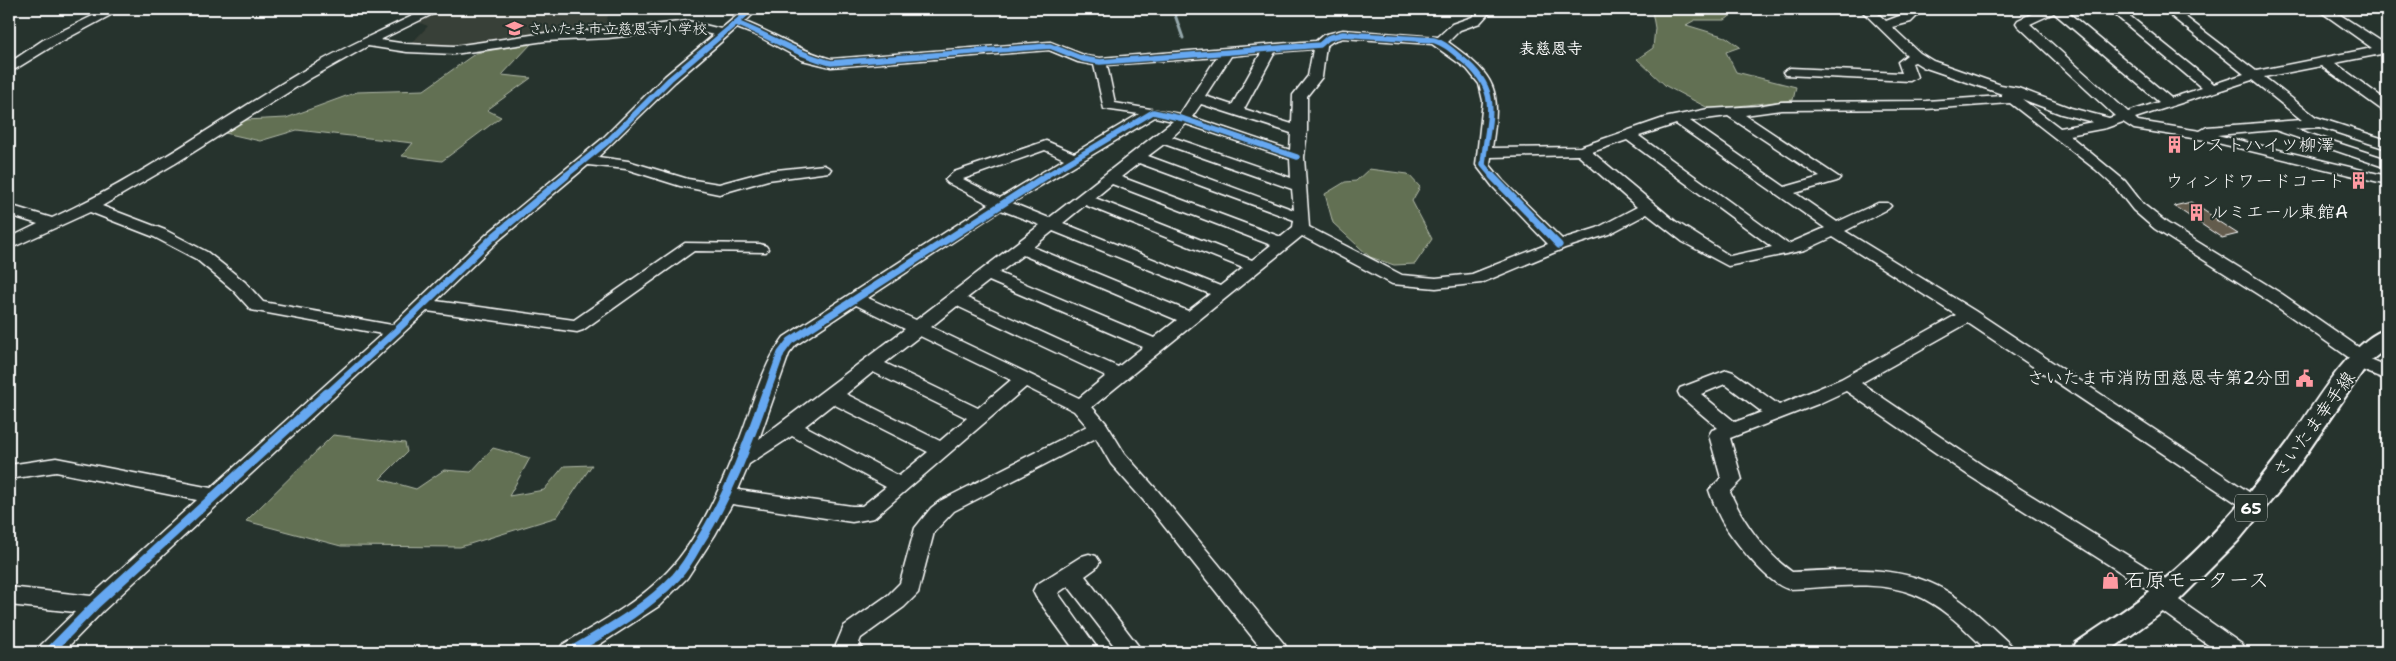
<svg xmlns="http://www.w3.org/2000/svg" width="2396" height="661" viewBox="0 0 2396 661" font-family="'Shantell Sans','Klee One',sans-serif">
	<style>
		.built { fill: #393f37 }
		.green { fill: #627052; stroke: #b0b8a8 }
		.lines { fill: none; stroke-linecap: round; stroke-linejoin: round }
		.stream { stroke: #95a8ac; stroke-width: 3 }
		.building { fill: #645b4d; stroke: #fff }
		.minor-casing { stroke: #fff; stroke-width: 3 }
		.major-casing { stroke: #fff; stroke-width: 4 }
		.minor { fill: #26332d; fill-rule: evenodd }
		.major { fill: #26332d; fill-rule: evenodd }
		.cycleway-far2-casing { stroke: #26332d; stroke-width: 8 }
		.cycleway-far1-casing { stroke: #26332d; stroke-width: 10 }
		.cycleway-casing { stroke: #26332d; stroke-width: 12 }
		.cycleway-far2 { stroke: #66a8f1; stroke-width: 5.5 }
		.cycleway-far1 { stroke: #66a8f1; stroke-width: 7 }
		.cycleway { stroke: #66a8f1; stroke-width: 9 }
		.labels { text-anchor: middle; dominant-baseline: central; stroke-width: 4.5; stroke-linejoin: round; paint-order: stroke }
		.far-poi-label { font-size: 15px; fill: #fff; stroke: #26332d; text-anchor: start }
		.far-quarter-label { font-size: 16px; font-weight: bold; fill: #fff; stroke: #26332d }
		.shield { fill: #26332d; stroke: #bec2c0; stroke-width: 1 }
		.shield-label { font-size: 16px; font-weight: bold; fill: #fff }
		.poi-label { font-size: 18px; fill: #fff; stroke: #26332d; text-anchor: start }
		.street-label { font-size: 18px; fill: #fff; stroke: #26332d }
		.near-poi-label { font-size: 21px; fill: #fff; stroke: #26332d; text-anchor: start }
	</style>
	<rect width="100%" height="100%" fill="#26332d"/>
	<filter id="ink" filterUnits="userSpaceOnUse"><feTurbulence type="fractalNoise" baseFrequency=".02" numOctaves="2"/><feDisplacementMap in="SourceGraphic" scale="10" xChannelSelector="R" yChannelSelector="G"/><feConvolveMatrix kernelMatrix="1 2 1 2 8 2 1 2 1" color-interpolation-filters="sRGB"/></filter>
	<g filter="url(#ink)">
		<polygon class="built" points="441,9 610,9 603,32 475,47 409,46 428,26 415,21"/>
		<g class="green">
			<polygon points="1645,9 1736,9 1737,11 1725,20 1695,20 1686,25 1726,37 1740,47 1726,52 1736,72 1796,87 1793,100 1710,109 1666,86 1637,59 1653,48 1655,28 1652,11"/>
			<polygon points="532,43 502,75 531,78 487,110 501,117 442,161 402,156 413,143 297,130 260,141 225,133 245,120 286,118 357,92 424,90 476,53"/>
			<polygon points="1369,169 1408,174 1420,187 1412,201 1432,239 1415,264 1394,265 1370,257 1333,223 1325,194 1345,182 1356,181"/>
			<polygon points="333,435 405,443 407,452 380,479 416,489 444,470 471,472 493,448 530,458 509,496 544,490 564,466 592,465 557,517 460,547 341,546 246,521"/>
		</g>
		<g class="lines">
			<polyline class="stream" points="1173,9 1183,38"/>
		</g>
		<polygon class="building" points="2191,202 2218,220 2216,220 2238,234 2222,238 2174,206"/>
		<g class="lines">
			<defs>
				<g id="minor">
					<polygon points="107,9 122,9 53,46 9,73 9,63 43,40"/>
					<path d="M 427,9 L 443,9 L 380,40 L 407,44 L 454,46 L 545,33 L 608,30 L 688,21 L 721,29 L 745,9 L 758,9 L 745,22 C 774,33 800,51 831,59 L 1050,42 L 1086,56 L 1100,58 L 1316,41 L 1323,35 L 1343,30 L 1438,37 L 1452,24 L 1472,17 L 1478,11 L 1477,9 L 1489,9 L 1490,12 L 1480,23 L 1460,30 L 1448,42 C 1498,78 1501,88 1492,148 L 1580,147 L 1664,118 L 1708,109 L 1758,106 L 1781,102 L 1926,101 L 2002,96 L 2002,94 L 1923,67 L 1915,62 L 1912,63 L 1917,77 L 1910,81 L 1785,75 L 1783,72 L 1790,68 L 1902,73 L 1898,62 L 1907,55 L 1860,9 L 1873,9 L 1886,21 L 1907,13 L 1906,9 L 1918,9 L 1919,14 L 1911,22 L 1892,27 L 1920,53 L 1933,61 L 2001,85 L 2018,88 L 2071,108 L 2109,118 L 2115,116 L 2018,26 L 2016,23 L 2018,20 L 2042,9 L 2064,9 L 2171,98 L 2202,88 L 2108,9 L 2121,9 L 2214,84 L 2244,74 L 2162,9 L 2175,9 L 2256,71 L 2372,48 L 2317,9 L 2331,9 L 2387,45 L 2387,56 L 2381,54 L 2335,63 L 2387,101 L 2387,111 L 2382,110 L 2321,66 L 2264,77 L 2316,117 L 2387,140 L 2387,149 L 2319,127 L 2295,129 L 2387,159 L 2387,168 L 2275,130 L 2217,135 L 2387,176 L 2387,184 L 2205,140 L 2134,129 L 2123,122 L 2106,128 L 2069,135 L 2125,181 L 2143,204 L 2167,223 L 2282,294 L 2367,353 L 2370,357 L 2368,359 L 2387,367 L 2387,380 L 2352,366 L 2349,362 L 2351,359 L 2270,302 L 2155,229 L 2133,210 L 2115,187 L 2095,169 L 2010,103 L 1926,109 L 1781,110 L 1745,115 L 1840,178 L 1837,181 L 1795,193 L 1837,222 L 1878,203 L 1888,203 L 1891,206 L 1888,209 L 1845,231 L 1975,311 L 2261,500 L 2264,505 L 2261,510 L 2254,513 L 2247,510 L 1968,323 L 1861,383 L 1982,465 L 2177,586 L 2180,592 L 2176,598 L 2243,645 L 2246,652 L 2218,652 L 2153,605 L 2150,599 L 2153,593 L 1968,475 L 1846,391 L 1818,404 L 1730,438 L 1742,480 L 1730,492 C 1743,522 1765,553 1792,572 C 1842,570 1897,563 1943,589 C 1968,603 1990,626 2011,645 L 2014,652 L 1988,652 C 1967,631 1942,605 1913,594 C 1875,579 1828,588 1788,589 C 1767,583 1735,542 1723,523 C 1717,513 1713,501 1709,490 L 1721,478 L 1709,435 L 1712,430 L 1718,428 L 1680,396 L 1678,392 L 1680,388 L 1727,370 L 1733,372 L 1779,405 L 1841,379 L 1956,315 L 1833,237 L 1805,250 L 1728,266 L 1683,242 L 1647,214 L 1609,234 L 1565,248 L 1481,283 L 1436,288 L 1392,284 L 1302,236 L 1092,407 L 1106,423 L 1125,454 L 1158,491 L 1285,645 L 1288,652 L 1264,652 L 1144,501 L 1111,464 L 1096,438 L 954,511 L 934,532 L 918,593 L 904,607 L 861,638 L 859,643 L 865,652 L 840,652 L 836,645 L 844,626 L 888,595 L 900,583 L 915,528 L 931,508 L 940,501 L 1087,426 L 1074,411 L 1026,387 L 874,518 L 852,522 L 732,504 L 715,535 L 687,578 L 659,606 L 588,652 L 559,652 L 562,645 C 599,623 638,603 668,571 C 700,538 723,481 740,438 C 753,404 762,366 784,337 L 989,204 L 948,183 L 945,180 L 954,172 L 1046,141 L 1074,153 L 1139,114 L 1104,109 L 1094,65 L 1078,62 L 1049,50 L 831,67 L 802,60 L 758,36 L 737,28 L 675,82 L 598,157 L 628,161 L 688,179 L 719,184 L 767,171 L 824,165 L 831,169 L 829,172 L 768,180 L 719,194 L 680,186 L 626,169 L 588,165 L 499,240 L 436,301 L 574,320 L 685,243 L 760,244 L 766,246 L 768,249 L 766,252 L 694,251 L 583,330 L 577,332 L 427,311 L 103,611 L 63,652 L 38,652 L 41,645 L 75,612 L 9,605 L 9,587 L 91,596 L 197,500 L 56,472 L 9,479 L 9,465 L 56,458 L 211,488 L 382,334 L 251,310 L 233,290 L 196,259 L 154,237 L 90,212 L 9,249 L 9,238 L 38,224 L 9,215 L 9,205 L 52,218 C 140,178 218,121 301,72 C 342,48 385,29 427,9 ZM 2054,13 L 2159,102 L 2128,112 L 2030,24 ZM 688,29 L 714,35 L 665,76 L 602,139 L 487,234 L 392,325 L 263,302 L 245,282 L 207,252 L 165,230 L 102,206 L 176,163 L 311,78 L 368,46 L 407,52 L 454,54 L 545,41 L 608,38 ZM 1343,38 L 1432,44 L 1467,69 L 1479,84 L 1483,101 L 1476,165 L 1493,187 L 1548,244 L 1472,274 L 1436,278 L 1402,275 L 1309,227 L 1304,157 L 1307,131 L 1307,96 L 1322,77 L 1326,46 L 1333,41 ZM 1313,49 L 1308,76 L 1293,95 L 1292,124 L 1244,109 L 1275,52 ZM 1261,53 L 1232,105 L 1205,96 L 1231,56 ZM 1217,57 L 1180,114 L 1115,103 L 1107,65 ZM 2252,80 L 2302,120 L 2207,127 L 2200,131 L 2138,121 L 2135,118 ZM 2022,99 L 2061,114 L 2093,122 L 2060,128 ZM 1201,104 L 1291,133 L 1290,150 L 1192,117 ZM 1728,116 L 1820,177 L 1785,187 L 1690,121 ZM 1155,117 L 1173,121 L 1049,218 L 1012,203 ZM 1186,124 L 1290,159 L 1291,178 L 1172,137 ZM 1676,124 L 1825,228 L 1788,244 L 1639,136 ZM 1627,140 L 1772,247 L 1730,256 L 1675,221 L 1592,152 ZM 1164,144 L 1292,189 L 1294,210 L 1148,156 ZM 1045,150 L 1064,159 L 1000,198 L 963,179 ZM 1578,155 L 1637,207 L 1597,228 L 1562,239 L 1503,181 L 1490,165 L 1491,157 ZM 1139,163 L 1294,220 L 1293,227 L 1281,237 L 1121,177 ZM 1112,184 L 1271,245 L 1252,260 L 1095,198 ZM 1085,205 L 1243,268 L 1220,286 L 1063,223 ZM 1001,210 L 1040,225 L 916,320 L 868,298 ZM 1053,231 L 1210,294 L 1188,311 L 1033,247 ZM 1023,255 L 1177,320 L 1154,338 L 999,273 ZM 989,281 L 1143,347 L 1118,367 L 967,298 ZM 856,305 L 905,329 L 759,439 L 789,354 L 796,345 ZM 957,306 L 1106,376 L 1079,398 L 931,327 ZM 920,336 L 1011,380 L 978,408 L 885,363 ZM 873,372 L 967,418 L 940,441 L 846,394 ZM 1725,384 L 1762,412 L 1735,422 L 1701,394 ZM 833,404 L 928,452 L 899,476 L 805,426 ZM 792,436 L 886,487 L 862,506 L 852,506 L 738,490 L 749,464 Z"/>
					<polygon points="1089,554 1096,556 1100,562 1096,568 1085,576 1143,652 1119,652 1068,586 1058,593 1100,652 1076,652 1036,597 1033,591 1036,585 1082,556"/>
				</g>
				<path id="major" d="M 2387,329 L 2387,348 L 2369,362 L 2289,479 L 2238,541 L 2179,600 L 2108,652 L 2072,652 L 2076,643 C 2103,624 2133,606 2159,584 C 2209,543 2251,493 2289,441 C 2310,411 2352,338 2387,329 Z"/>
			</defs>
			<use href="#minor" class="minor-casing"/>
			<use href="#major" class="major-casing"/>
			<use href="#minor" class="minor"/>
			<use href="#major" class="major"/>
			<defs>
				<g id="cycleway-far2">
					<path d="M 736,23 C 769,35 797,55 831,63 L 1050,46 L 1083,59 L 1100,62 L 1320,45 L 1328,38 L 1343,34 L 1433,40 C 1444,43 1453,51 1462,59 C 1504,92 1487,119 1483,165 L 1493,177"/>
					<polyline points="564,177 607,142 670,79 752,9"/>
					<polyline points="1044,177 1153,112 1184,119 1297,157"/>
				</g>
				<g id="cycleway-far1">
					<polyline points="1492,176 1559,245"/>
					<polyline points="326,395 396,331 493,237 566,176"/>
					<polyline points="766,395 781,353 790,341 1046,176"/>
				</g>
				<g id="cycleway">
					<polyline points="49,652 95,605 327,393"/>
					<path d="M 570,652 C 607,630 646,609 676,577 C 684,568 691,557 697,546 C 728,498 747,446 766,393"/>
				</g>
			</defs>
			<use href="#cycleway-far2" class="cycleway-far2-casing"/>
			<use href="#cycleway-far1" class="cycleway-far1-casing"/>
			<use href="#cycleway" class="cycleway-casing"/>
			<use href="#cycleway-far2" class="cycleway-far2"/>
			<use href="#cycleway-far1" class="cycleway-far1"/>
			<use href="#cycleway" class="cycleway"/>
		</g>
	</g>
	<defs>
		<symbol id="school-bare" viewBox="-9 -9 18 18"><path d="M0-5L7-2L0 1L-7-2ZM-4 1L0 2.5L4 1V4Q0 6-4 4Z" fill="#ff9aa2" stroke="#26332d" stroke-width="2.5" paint-order="stroke"/></symbol>
		<symbol id="building-bare" viewBox="-9 -9 18 18"><path d="M-4-6H4V6H1V3H-1V6H-4ZM-2.5-4.3h1.7v1.8h-1.7ZM.8-4.3h1.7v1.8H.8ZM-2.5-1h1.7V.8h-1.7ZM.8-1h1.7V.8H.8Z" fill="#ff9aa2" stroke="#26332d" stroke-width="2.5" paint-order="stroke"/></symbol>
		<symbol id="civic-bare" viewBox="-9 -9 18 18"><path d="M-.6-6.5H3V-4.5H.6V-3L4-1V1h2V6H-6V1h2V-1L-.6-3ZM-1.2 2.5V6h2.4V2.5Z" fill="#ff9aa2" stroke="#26332d" stroke-width="2.5" paint-order="stroke"/></symbol>
		<symbol id="shop-bare" viewBox="-9 -9 18 18"><path d="M-5-2.5h2.3a2.7 3.5 0 0 1 5.4 0H5L5.5 6h-11ZM-1.5-2.5h3a1.5 2.3 0 0 0-3 0Z" fill="#ff9aa2" stroke="#26332d" stroke-width="2.5" paint-order="stroke"/></symbol>
	</defs>
	<g fill-rule="evenodd">
		<use href="#school-bare" x="502" y="16" width="25" height="25"/>
		<use href="#building-bare" x="2162" y="132" width="25" height="25"/>
		<use href="#building-bare" x="2346" y="168" width="25" height="25"/>
		<use href="#building-bare" x="2184" y="200" width="25" height="25"/>
		<use href="#civic-bare" x="2292" y="366" width="25" height="25"/>
		<use href="#shop-bare" x="2098" y="568" width="25" height="25"/>
	</g>
	<g class="labels">
		<g class="far-poi-label">
			<text x="528" y="29">さいたま市立慈恩寺小学校</text>
		</g>
		<g class="far-quarter-label">
			<text x="1551" y="48">表慈恩寺</text>
		</g>
		<rect class="shield" x="2235" y="494.5" width="32" height="27" rx="4"/>
		<g class="shield-label">
			<text x="2251" y="508">65</text>
		</g>
		<g class="poi-label">
			<text x="2189" y="145">レストハイツ柳澤</text>
			<text x="2345" y="181" text-anchor="end">ウィンドワードコート</text>
			<text x="2210" y="212">ルミエール東館A</text>
			<text x="2291" y="378" text-anchor="end">さいたま市消防団慈恩寺第2分団</text>
		</g>
		<g class="street-label">
			<text transform="translate(2314 424) rotate(-54)">さいたま幸手線</text>
		</g>
		<g class="near-poi-label">
			<text x="2124" y="580">石原モータース</text>
		</g>
	</g>
	<rect width="2396" height="661" fill="none" stroke="#26332d" stroke-width="30"/>
	<rect x="15" y="15" width="2366" height="631" fill="none" stroke="#fff" stroke-width="2" filter="url(#ink)"/>
</svg>
